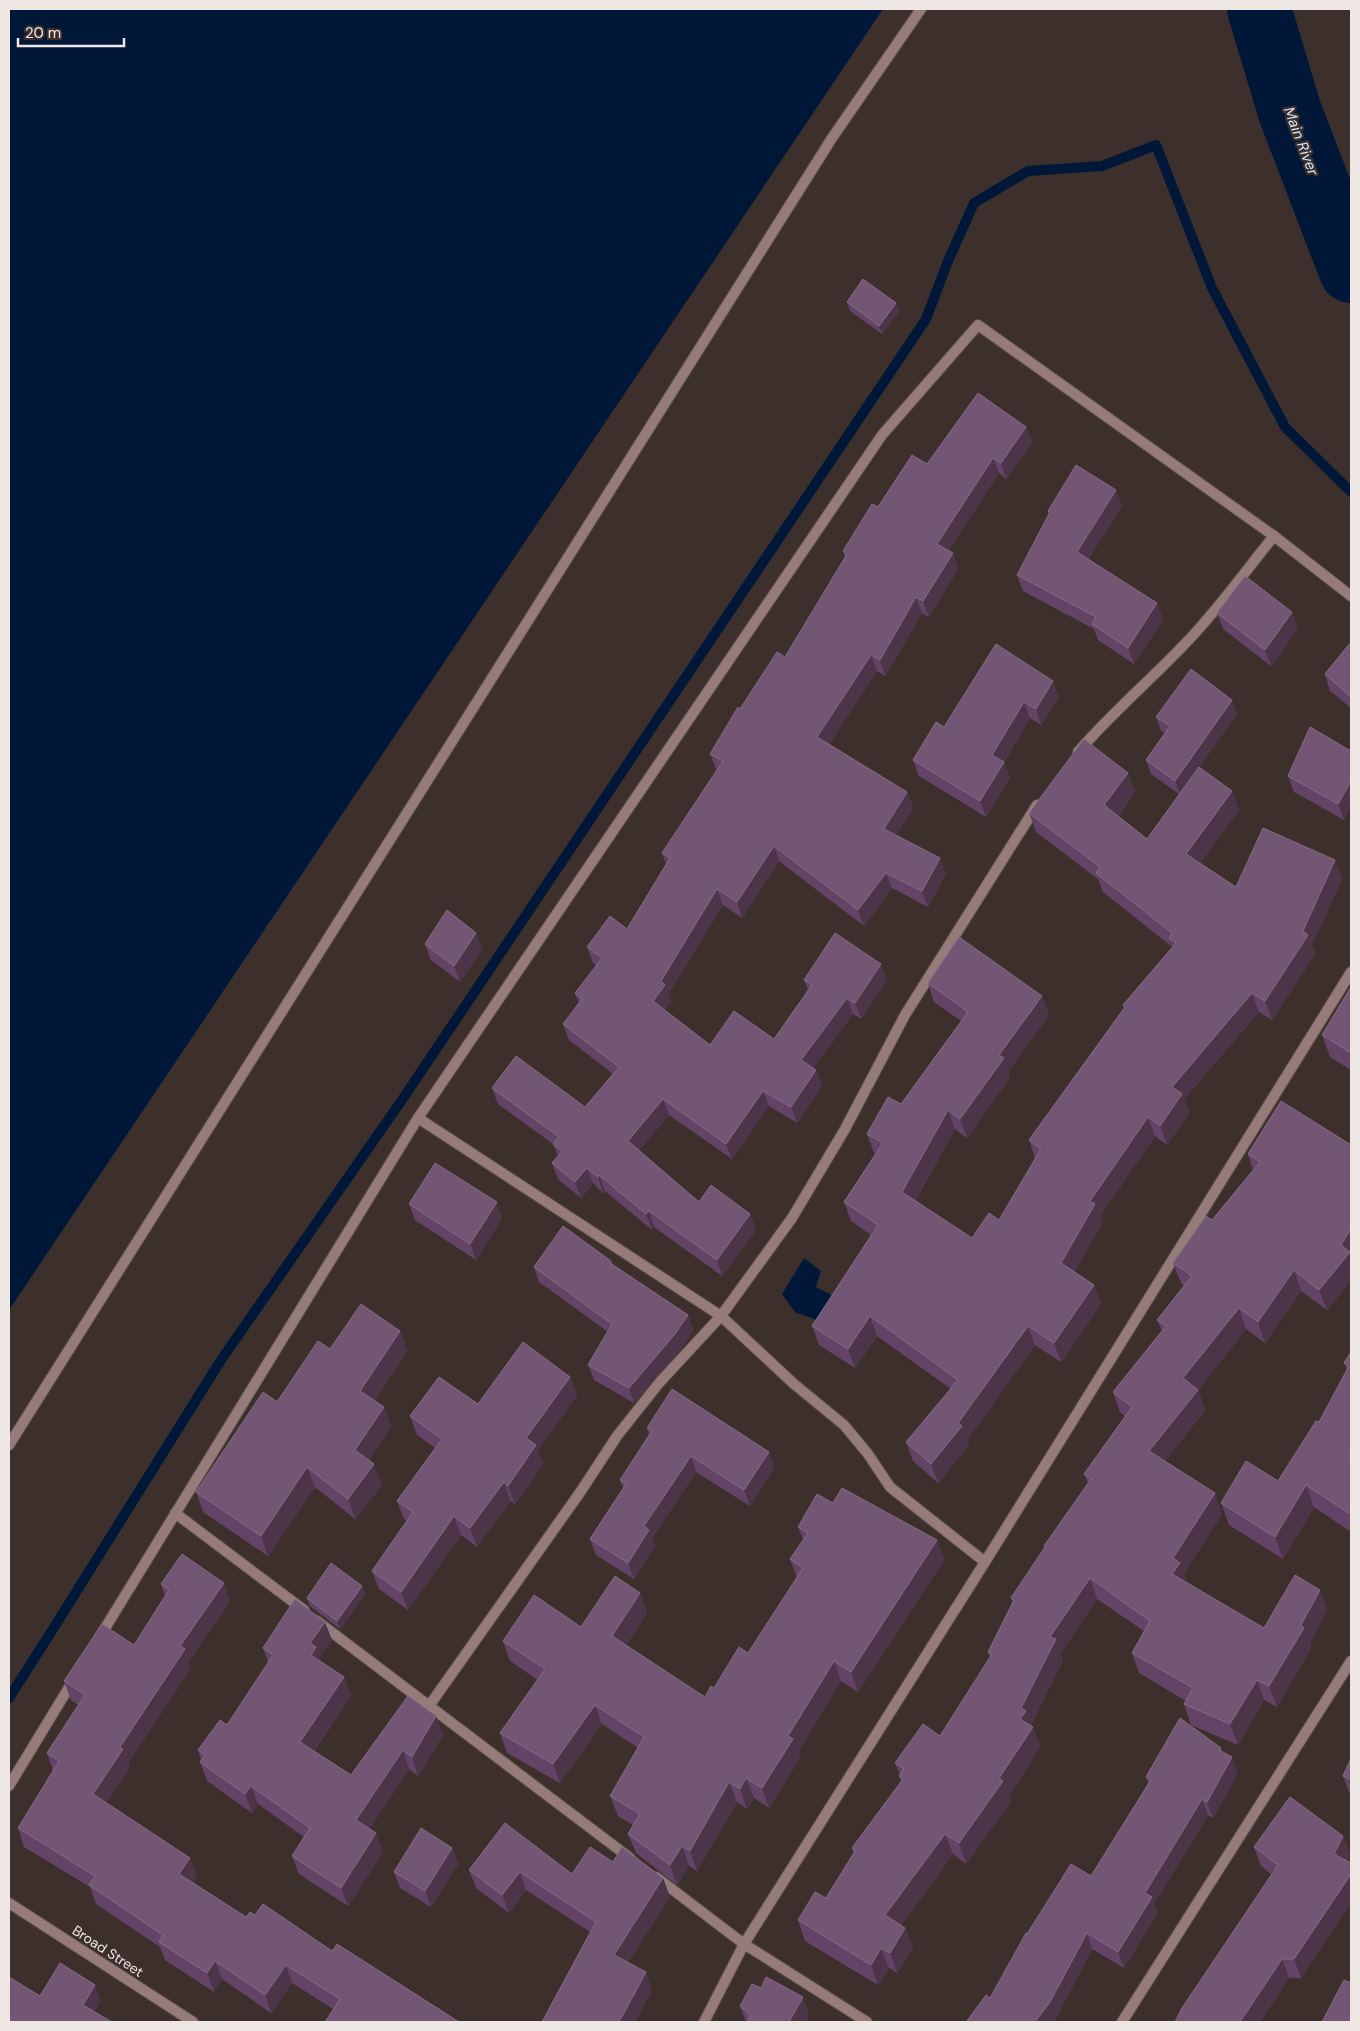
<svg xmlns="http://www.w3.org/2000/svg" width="1360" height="2031" viewBox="0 0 1360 2031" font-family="'DM Sans',sans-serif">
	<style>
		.water { fill: #001738 }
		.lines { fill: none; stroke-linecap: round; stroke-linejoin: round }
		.stream { stroke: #001738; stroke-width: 10 }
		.river { stroke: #001738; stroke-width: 64 }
		.lane-casing { stroke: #594d49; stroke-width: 12 }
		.street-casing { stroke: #594d49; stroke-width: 12 }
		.lane { stroke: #957c7b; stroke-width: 10 }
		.street { stroke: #957c7b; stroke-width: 10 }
		.wall { fill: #634466 }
		.shaded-wall { fill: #4d3549 }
		.building { fill: #725673; stroke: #856c85 }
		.labels { text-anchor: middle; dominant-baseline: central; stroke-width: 4.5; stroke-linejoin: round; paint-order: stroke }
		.street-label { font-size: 14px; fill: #efe7e4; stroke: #3d302c }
		.water-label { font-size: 15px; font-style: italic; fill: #d2e5ff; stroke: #3d302c }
	</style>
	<rect width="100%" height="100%" fill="#3d302c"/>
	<g class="water">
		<polygon points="9,9 883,9 9,1310"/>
		<polygon points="804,1258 821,1271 816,1287 837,1298 819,1321 795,1312 782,1294"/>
	</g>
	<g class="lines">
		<polyline class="stream" points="9,1698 48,1637 221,1360 404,1097 926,319 948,261 974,203 1028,171 1102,166 1156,145 1212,288 1285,427 1351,492"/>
		<polyline class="river" points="1259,9 1290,112 1351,271"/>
		<defs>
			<g id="lane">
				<polyline points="721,1316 794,1384 844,1425 868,1454 890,1487 985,1562"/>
				<polyline points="9,1445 832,138 921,9"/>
			</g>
			<g id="street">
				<path d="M 1078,752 C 1115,709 1159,673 1196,632 C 1224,601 1248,568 1274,536"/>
				<polyline points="418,1118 721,1316"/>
				<polyline points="175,1513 304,1610"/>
				<polyline points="317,1621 630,1858"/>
				<polyline points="99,1638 418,1118 882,435 978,325 1274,536 1351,596"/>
				<polyline points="429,1706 581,1491 617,1436 659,1383 721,1316 792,1218 845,1129 905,1015 1037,805"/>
				<polyline points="9,1786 74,1679"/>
				<polyline points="656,1877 744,1944 867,2022"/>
				<polyline points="9,1903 193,2022"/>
				<polyline points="704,2022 744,1944 985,1562 1351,972"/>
				<polyline points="1122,2022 1351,1661"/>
			</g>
		</defs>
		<use href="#lane" class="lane-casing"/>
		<use href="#street" class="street-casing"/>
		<use href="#lane" class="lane"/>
		<use href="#street" class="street"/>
	</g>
	<g class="wall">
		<polygon points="847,302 896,303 899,311 882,334 850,311"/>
		<polygon points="1026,427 1032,443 1006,479 999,473 948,551 953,553 958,569 929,617 922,613 885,676 877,671 829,744 907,792 913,808 896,835 946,873 928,907 892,888 864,926 779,861 742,918 723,905 668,994 671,1001 664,1010 710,1045 774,1039 808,990 804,980 887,980 861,1019 853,1014 813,1068 816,1070 822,1086 797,1123 769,1106 732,1159 669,1115 639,1150 699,1202 756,1230 722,1276 654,1227 652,1230 605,1191 603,1193 593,1183 581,1198 558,1179 552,1163 558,1156 553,1144 498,1104 492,1088 585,1107 613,1074 569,1040 563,1024 579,1003 575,993 597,966 593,963 587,947 627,929 666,864 662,853 717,770 716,769 710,754 740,709 785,657 845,558 843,551 878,507 927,464"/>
		<polygon points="1122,506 1088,559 1163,619 1134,664 1098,640 1094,629 1023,591 1017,575 1049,514 1048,511"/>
		<polygon points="1292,612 1298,628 1271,666 1223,629 1217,613"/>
		<polygon points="1351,642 1351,708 1330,691 1325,674"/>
		<polygon points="996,644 1059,697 1041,725 1030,718 1004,762 1010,778 986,817 919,776 913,760 944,727"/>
		<polygon points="1237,714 1199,767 1232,791 1239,810 1200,863 1236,887 1342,879 1312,945 1315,954 1272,1020 1259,1012 1184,1099 1189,1113 1167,1145 1155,1136 1100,1216 1102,1223 1074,1272 1094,1285 1101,1304 1061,1362 1035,1345 967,1440 969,1445 938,1483 913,1461 906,1442 951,1389 877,1336 855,1368 819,1345 812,1326 871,1235 851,1221 844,1202 875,1154 874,1153 867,1134 901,1104 961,1021 934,1002 928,983 1049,1015 1008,1072 1010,1077 967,1138 955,1129 915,1201 972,1238 999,1220 1035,1158 1029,1140 1124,1008 1123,1005 1172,948 1171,946 1103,892 1098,879 1036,832 1029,813 1128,773 1135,792 1118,816 1147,839 1179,794 1151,774 1146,760 1165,733 1161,731 1156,717"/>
		<polygon points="1351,751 1344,820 1294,792 1288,776"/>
		<polygon points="425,944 482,949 460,982 431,960"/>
		<polygon points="1351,987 1351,1070 1330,1057 1322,1035"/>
		<polygon points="1351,1145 1351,1280 1327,1310 1301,1291 1265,1343 1246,1329 1198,1390 1205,1410 1165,1461 1215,1493 1222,1514 1184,1573 1187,1584 1264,1628 1327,1610 1310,1643 1311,1648 1277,1707 1264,1700 1238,1745 1191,1725 1184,1704 1186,1701 1139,1673 1132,1653 1144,1631 1097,1599 1061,1653 1063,1660 1031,1725 1033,1727 1040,1747 1009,1796 1011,1801 966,1864 953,1854 901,1925 905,1928 913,1948 897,1973 889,1968 878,1985 805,1941 798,1920 826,1898 854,1854 852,1848 901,1782 899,1776 900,1775 895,1763 940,1736 990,1658 988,1652 1013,1602 1011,1598 1045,1548 1044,1546 1088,1483 1084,1474 1125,1416 1120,1412 1113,1392 1162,1331 1157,1320 1184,1286 1181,1283 1173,1263 1212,1220 1253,1170 1248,1154"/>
		<polygon points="409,1204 502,1218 476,1260 415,1220"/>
		<polygon points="611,1261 613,1265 688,1315 693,1330 681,1349 634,1403 594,1380 588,1365 608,1332 539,1282 534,1267"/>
		<polygon points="400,1331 407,1351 374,1401 384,1407 391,1427 369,1460 382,1485 355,1519 315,1487 268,1556 203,1512 196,1492 277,1402 330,1349"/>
		<polygon points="1351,1352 1351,1532 1314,1507 1283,1559 1229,1525 1221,1503 1278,1481 1319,1422 1347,1370 1344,1363"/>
		<polygon points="570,1377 577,1395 538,1450 543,1464 515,1504 510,1501 477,1547 461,1535 408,1610 379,1589 372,1571 407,1522 404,1519 397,1501 435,1448 417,1435 410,1416 478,1404"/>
		<polygon points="647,1428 769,1452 774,1468 750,1506 696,1472 652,1538 655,1546 634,1579 596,1555 590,1539 623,1488 620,1480 649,1434"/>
		<polygon points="833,1503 937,1540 944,1560 858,1692 841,1681 798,1752 800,1758 769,1808 754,1798 747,1809 737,1802 697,1871 689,1866 677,1885 636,1853 628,1834 633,1825 618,1816 610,1796 638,1748 602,1724 560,1783 507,1753 500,1733 538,1680 510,1661 503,1641 581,1627 640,1593 647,1613 626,1645 705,1697 714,1688 748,1653 797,1578 790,1559 803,1540 798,1527"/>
		<polygon points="161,1584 230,1601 189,1661 191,1668 128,1763 130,1767 106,1803 197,1876 193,1882 246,1917 255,1915 332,1951 459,2022 333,2009 292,1983 271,2013 222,1979 214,1992 165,1960 160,1947 96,1904 90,1887 24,1847 18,1828 53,1771 47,1753 78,1705 71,1700 64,1681 134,1645 165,1596"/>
		<polygon points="365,1594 340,1629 310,1606 307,1598"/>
		<polygon points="332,1640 319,1657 321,1662 344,1677 351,1696 314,1751 351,1775 408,1696 443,1735 418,1776 409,1769 369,1829 383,1852 348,1906 299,1874 292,1856 304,1837 258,1804 252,1813 207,1781 200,1762 201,1760 198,1750 227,1725 268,1662 263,1648"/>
		<polygon points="1221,1748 1222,1752 1238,1773 1213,1818 1208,1815 1154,1904 1157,1913 1124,1968 1092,1949 1056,2018 1052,2022 968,2022 967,2021 990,1998 1027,1934 1091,1876 1148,1783 1146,1777"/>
		<polygon points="1351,1758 1351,1793 1349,1792 1343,1776"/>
		<polygon points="1343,1836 1350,1855 1347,1860 1351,1863 1351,1903 1301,1978 1289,1978 1260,2022 1272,1875 1261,1866 1254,1847"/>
		<polygon points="452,1848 458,1864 431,1907 400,1888 394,1872"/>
		<polygon points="613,1862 663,1878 670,1897 628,1962 652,1990 635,2022 542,2022 590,1932 526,1890 509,1913 476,1888 469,1870 572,1874"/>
		<polygon points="740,2006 809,2015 806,2022 746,2022"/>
	</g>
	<g class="shaded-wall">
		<polygon points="896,303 899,311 882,334 879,326"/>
		<polygon points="1026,427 1032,443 1006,479 1001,463"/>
		<polygon points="993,458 999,473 943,559 937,544"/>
		<polygon points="1116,490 1122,506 1083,568 1077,552"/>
		<polygon points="953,553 958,569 929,617 923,601"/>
		<polygon points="916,597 922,613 885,676 880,660"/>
		<polygon points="1157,603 1163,619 1134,664 1128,648"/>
		<polygon points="1292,612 1298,628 1271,666 1265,650"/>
		<polygon points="871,655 877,671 823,753 817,737"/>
		<polygon points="1053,681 1059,697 1041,725 1036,709"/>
		<polygon points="1232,700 1237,714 1180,794 1175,781"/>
		<polygon points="1024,702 1030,718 998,771 992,755"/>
		<polygon points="1004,762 1010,778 986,817 980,801"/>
		<polygon points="1128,773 1135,792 1111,824 1104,805"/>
		<polygon points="1351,781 1351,807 1344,820 1338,804"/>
		<polygon points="1232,791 1239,810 1193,873 1186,854"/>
		<polygon points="907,792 913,808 890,845 884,829"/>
		<polygon points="774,846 779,861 742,918 737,902"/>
		<polygon points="940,858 946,873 928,907 922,891"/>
		<polygon points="1335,860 1342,879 1312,945 1315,954 1272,1020 1265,1001 1303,931"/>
		<polygon points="886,873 892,888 864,926 858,910"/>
		<polygon points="717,889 723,905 668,994 671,1001 658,1017 653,1001 661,981"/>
		<polygon points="476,933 482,949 460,982 454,966"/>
		<polygon points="881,964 887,980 861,1019 855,1003"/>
		<polygon points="1252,993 1259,1012 1184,1099 1189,1113 1167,1145 1160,1126 1172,1087"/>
		<polygon points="1042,996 1049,1015 1008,1072 1010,1077 967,1138 960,1119 999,1055"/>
		<polygon points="847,998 853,1014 807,1076 801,1060"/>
		<polygon points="816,1070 822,1086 797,1123 791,1107"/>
		<polygon points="763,1091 769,1106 732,1159 726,1144"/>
		<polygon points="663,1099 669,1115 634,1156 628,1141"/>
		<polygon points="948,1110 955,1129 909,1211 902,1192"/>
		<polygon points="1148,1117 1155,1136 1100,1216 1102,1223 1068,1282 1061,1263 1090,1201"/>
		<polygon points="587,1168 593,1183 581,1198 575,1182"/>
		<polygon points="599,1175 605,1191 603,1193 598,1177"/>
		<polygon points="497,1202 502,1218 476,1260 470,1244"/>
		<polygon points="649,1211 654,1227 652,1230 646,1214"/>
		<polygon points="750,1214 756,1230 722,1276 717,1260"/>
		<polygon points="1351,1229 1351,1280 1327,1310 1319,1290 1341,1245"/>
		<polygon points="1294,1270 1301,1291 1265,1343 1258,1322"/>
		<polygon points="1094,1285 1101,1304 1061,1362 1054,1343"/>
		<polygon points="1239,1308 1246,1329 1198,1390 1205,1410 1156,1472 1149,1451 1183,1378"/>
		<polygon points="688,1315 693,1330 681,1349 634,1403 629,1388"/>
		<polygon points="870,1316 877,1336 855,1368 848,1349"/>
		<polygon points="1028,1326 1035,1345 967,1440 969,1445 938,1483 931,1464 958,1423"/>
		<polygon points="400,1331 407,1351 367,1411 360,1391"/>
		<polygon points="570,1377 577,1395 538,1450 543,1464 515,1504 508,1486 526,1438"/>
		<polygon points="384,1407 391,1427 363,1470 355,1450"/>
		<polygon points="769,1452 774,1468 750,1506 744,1490"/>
		<polygon points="691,1456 696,1472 652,1538 655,1546 634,1579 628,1563 644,1526"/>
		<polygon points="374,1464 382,1485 355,1519 348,1499"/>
		<polygon points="307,1467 315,1487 268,1556 261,1536"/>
		<polygon points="504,1482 510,1501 477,1547 470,1528"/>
		<polygon points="1306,1485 1314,1507 1283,1559 1275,1537"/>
		<polygon points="1215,1493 1222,1514 1184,1573 1187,1583 1172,1574 1173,1558"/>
		<polygon points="454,1516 461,1535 408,1610 401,1592"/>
		<polygon points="937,1540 944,1560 858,1692 851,1672"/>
		<polygon points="1090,1578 1097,1599 1061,1653 1063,1660 1031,1725 1033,1727 1040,1747 1009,1796 1011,1801 966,1864 959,1843 999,1778 1020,1719 1021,1708 1050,1637"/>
		<polygon points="224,1583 230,1601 189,1661 191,1668 128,1763 130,1767 100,1813 93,1794 120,1747 180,1646"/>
		<polygon points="362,1586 365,1594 340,1629 337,1621"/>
		<polygon points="1320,1590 1327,1610 1310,1643 1311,1648 1277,1707 1269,1686"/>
		<polygon points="640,1593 647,1613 619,1656 612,1636"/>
		<polygon points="325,1622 332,1640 319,1657 322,1666 311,1655 310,1643"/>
		<polygon points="834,1661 841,1681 798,1752 800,1758 769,1808 762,1788 788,1736"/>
		<polygon points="344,1677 351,1696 307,1760 300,1742"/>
		<polygon points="1257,1680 1264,1700 1238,1745 1230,1724"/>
		<polygon points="595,1705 602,1724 560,1783 553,1764"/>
		<polygon points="436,1716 443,1735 418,1776 412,1757"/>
		<polygon points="403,1750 409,1769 363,1839 356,1820"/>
		<polygon points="1232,1757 1238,1773 1213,1818 1207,1802"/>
		<polygon points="746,1778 754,1798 747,1809 740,1789"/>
		<polygon points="729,1782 737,1802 697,1871 690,1851"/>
		<polygon points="251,1786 258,1804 252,1813 245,1794"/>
		<polygon points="1202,1799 1208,1815 1154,1904 1157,1913 1124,1968 1118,1952 1145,1893"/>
		<polygon points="376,1833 383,1852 348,1906 341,1888"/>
		<polygon points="945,1834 953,1854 893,1936 885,1915"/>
		<polygon points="1343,1836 1350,1855 1341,1872 1334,1854"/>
		<polygon points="682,1846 689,1866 677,1885 670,1865"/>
		<polygon points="452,1848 458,1864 431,1907 425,1891"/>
		<polygon points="190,1858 197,1876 186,1892 179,1874"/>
		<polygon points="520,1872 526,1890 509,1913 502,1895"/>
		<polygon points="1351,1874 1351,1903 1301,1978 1294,1959"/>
		<polygon points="663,1878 670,1897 621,1973 614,1955"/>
		<polygon points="905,1928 913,1948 897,1973 890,1953"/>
		<polygon points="1087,1933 1092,1949 1056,2018 1052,2022 1035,2022"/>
		<polygon points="881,1948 889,1968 878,1985 871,1965"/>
		<polygon points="1282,1959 1289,1978 1260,2022 1240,2022"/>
		<polygon points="215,1961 222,1979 214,1992 207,1973"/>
		<polygon points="286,1965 292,1983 271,2013 265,1995"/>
		<polygon points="646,1972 652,1990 635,2022 619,2022"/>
		<polygon points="95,1985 101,2001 89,2021 83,2005"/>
		<polygon points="803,1997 809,2015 806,2022 789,2022"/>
	</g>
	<g class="building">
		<polygon points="863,279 896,303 879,326 847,302"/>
		<polygon points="978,393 1026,427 1001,463 993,458 937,544 953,553 923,601 916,597 880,660 871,655 817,737 907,792 884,829 940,858 922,891 886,873 858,910 774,846 737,902 717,889 661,981 665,985 653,1001 710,1045 734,1011 774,1039 812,985 804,980 835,933 881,964 855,1003 847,998 801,1060 816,1070 791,1107 763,1091 726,1144 663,1099 628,1141 699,1202 711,1185 750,1214 717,1260 649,1211 646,1214 599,1175 598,1177 587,1168 575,1182 552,1163 562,1151 553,1144 559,1137 492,1088 516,1056 585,1107 619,1067 563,1024 582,999 575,993 602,958 587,947 610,916 627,929 670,858 662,853 723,761 710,754 738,707 740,709 777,652 785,657 847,554 843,551 872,504 878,507 912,455 927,464"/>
		<polygon points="1076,465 1116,490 1077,552 1157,603 1128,648 1092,624 1096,617 1017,575 1050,512 1048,511"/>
		<polygon points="1245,576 1292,612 1265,650 1217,613"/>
		<polygon points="1351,642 1351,697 1325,674"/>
		<polygon points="996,644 1053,681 1036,709 1024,702 992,755 1004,762 980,801 913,760 936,722 944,727"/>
		<polygon points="1191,669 1232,700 1175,781 1146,760 1170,726 1156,717"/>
		<polygon points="1310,727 1351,751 1351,781 1338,804 1288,776"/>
		<polygon points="1084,739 1128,773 1104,805 1147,839 1199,767 1232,791 1186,854 1236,887 1263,828 1335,860 1303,931 1308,935 1265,1001 1252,993 1172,1087 1182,1094 1160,1126 1148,1117 1090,1201 1095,1204 1061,1263 1094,1285 1054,1343 1028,1326 958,1423 962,1426 931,1464 906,1442 958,1380 870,1316 848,1349 812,1326 878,1225 844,1202 883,1143 867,1134 888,1097 901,1104 968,1012 928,983 959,937 1042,996 999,1055 1004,1058 960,1119 948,1110 902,1192 972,1238 989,1213 999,1220 1041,1149 1029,1140 1125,1007 1123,1005 1176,943 1169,938 1172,933 1096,873 1100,867 1029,813"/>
		<polygon points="447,910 476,933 454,966 425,944"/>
		<polygon points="1351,987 1351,1053 1322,1035"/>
		<polygon points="1281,1101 1351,1145 1351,1229 1341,1245 1350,1252 1319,1290 1294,1270 1258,1322 1239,1308 1183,1378 1198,1390 1149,1451 1215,1493 1173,1558 1180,1563 1172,1574 1264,1628 1295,1575 1320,1590 1301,1625 1304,1628 1269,1686 1257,1680 1230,1724 1184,1704 1193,1688 1132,1653 1150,1621 1090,1578 1050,1637 1056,1639 1021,1708 1026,1711 1020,1719 1033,1727 999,1778 1003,1781 959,1843 945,1834 885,1915 905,1928 890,1953 881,1948 871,1965 798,1920 815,1892 826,1898 855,1851 852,1848 903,1779 899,1776 904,1769 895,1763 923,1724 940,1736 992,1654 988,1652 1014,1600 1011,1598 1045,1547 1044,1546 1091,1479 1084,1474 1132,1407 1113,1392 1166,1326 1157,1320 1192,1276 1173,1263 1206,1216 1212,1220 1260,1162 1248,1154"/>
		<polygon points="435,1163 497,1202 470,1244 409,1204"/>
		<polygon points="563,1226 611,1261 610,1263 688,1315 675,1334 629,1388 588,1365 612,1324 534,1267"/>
		<polygon points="361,1304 400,1331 360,1391 384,1407 355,1450 374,1464 348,1499 307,1467 261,1536 196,1492 263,1392 277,1402 318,1341 330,1349"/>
		<polygon points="523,1342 570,1377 526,1438 536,1445 508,1486 504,1482 470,1528 454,1516 401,1592 372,1571 413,1512 397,1501 442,1439 410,1416 439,1377 478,1404"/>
		<polygon points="1351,1352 1351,1453 1349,1457 1351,1458 1351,1512 1350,1514 1306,1485 1275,1537 1221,1503 1246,1461 1278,1481 1316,1421 1319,1422 1349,1366 1344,1363"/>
		<polygon points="672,1389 769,1452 744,1490 691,1456 644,1526 649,1530 628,1563 590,1539 626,1484 620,1480 652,1431 647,1428"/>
		<polygon points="842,1488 937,1540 851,1672 834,1661 788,1736 793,1739 762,1788 746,1778 740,1789 729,1782 690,1851 682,1846 670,1865 628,1834 640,1814 610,1796 644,1737 595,1705 553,1764 500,1733 545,1669 503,1641 534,1595 581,1627 615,1576 640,1593 612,1636 705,1697 711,1686 714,1688 739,1647 748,1653 803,1568 790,1559 808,1533 798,1527 817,1494 833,1503"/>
		<polygon points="182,1554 224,1583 180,1646 185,1649 120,1747 123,1749 93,1794 190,1858 179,1874 246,1917 250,1912 255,1915 263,1904 332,1951 337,1944 459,2022 325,2022 340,1999 286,1965 265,1995 215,1961 207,1973 159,1942 163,1935 89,1885 95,1876 18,1828 59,1761 47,1753 85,1695 64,1681 102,1624 134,1645 169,1590 161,1584"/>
		<polygon points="331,1563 362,1586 337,1621 307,1598"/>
		<polygon points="295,1599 325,1622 310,1643 316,1647 311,1655 344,1677 300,1742 351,1775 408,1696 436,1716 412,1757 403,1750 356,1820 376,1833 341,1888 292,1856 310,1828 251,1786 245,1794 200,1762 205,1755 198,1750 220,1720 227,1725 273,1655 263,1648"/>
		<polygon points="1180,1718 1221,1748 1219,1750 1232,1757 1207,1802 1202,1799 1145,1893 1152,1897 1118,1952 1087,1933 1050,2002 1035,2022 970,2022 967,2021 986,1995 990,1998 1026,1933 1027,1934 1071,1864 1091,1876 1151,1780 1146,1777"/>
		<polygon points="1351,1758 1351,1780 1343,1776"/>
		<polygon points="1290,1797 1343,1836 1334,1854 1351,1863 1351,1874 1294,1959 1282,1959 1240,2022 1175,2022 1182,2008 1278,1865 1254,1847"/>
		<polygon points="505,1823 572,1874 590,1847 613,1862 622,1847 663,1878 614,1955 646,1972 619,2022 542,2022 596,1922 520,1872 502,1895 469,1870"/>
		<polygon points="421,1828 452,1848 425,1891 394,1872"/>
		<polygon points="60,1963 95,1985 83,2005 112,2022 9,2022 9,1977 40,1996"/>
		<polygon points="766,1977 803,1997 789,2022 747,2022 750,2015 740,2006 752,1984 761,1988"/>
		<polygon points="1344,1980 1351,1983 1351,2022 1322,2022"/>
	</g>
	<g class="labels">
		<g class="street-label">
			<text transform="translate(108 1951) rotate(33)">Broad Street</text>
		</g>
		<g class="water-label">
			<text transform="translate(1301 141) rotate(69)">Main River</text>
		</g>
	</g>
	<rect width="1360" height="2031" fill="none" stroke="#efe7e4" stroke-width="20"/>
	<path d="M18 38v8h106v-8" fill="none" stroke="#efe7e4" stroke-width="2.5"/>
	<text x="25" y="38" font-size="15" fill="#efe7e4" stroke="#3d302c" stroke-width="4" paint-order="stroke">20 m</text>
</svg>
